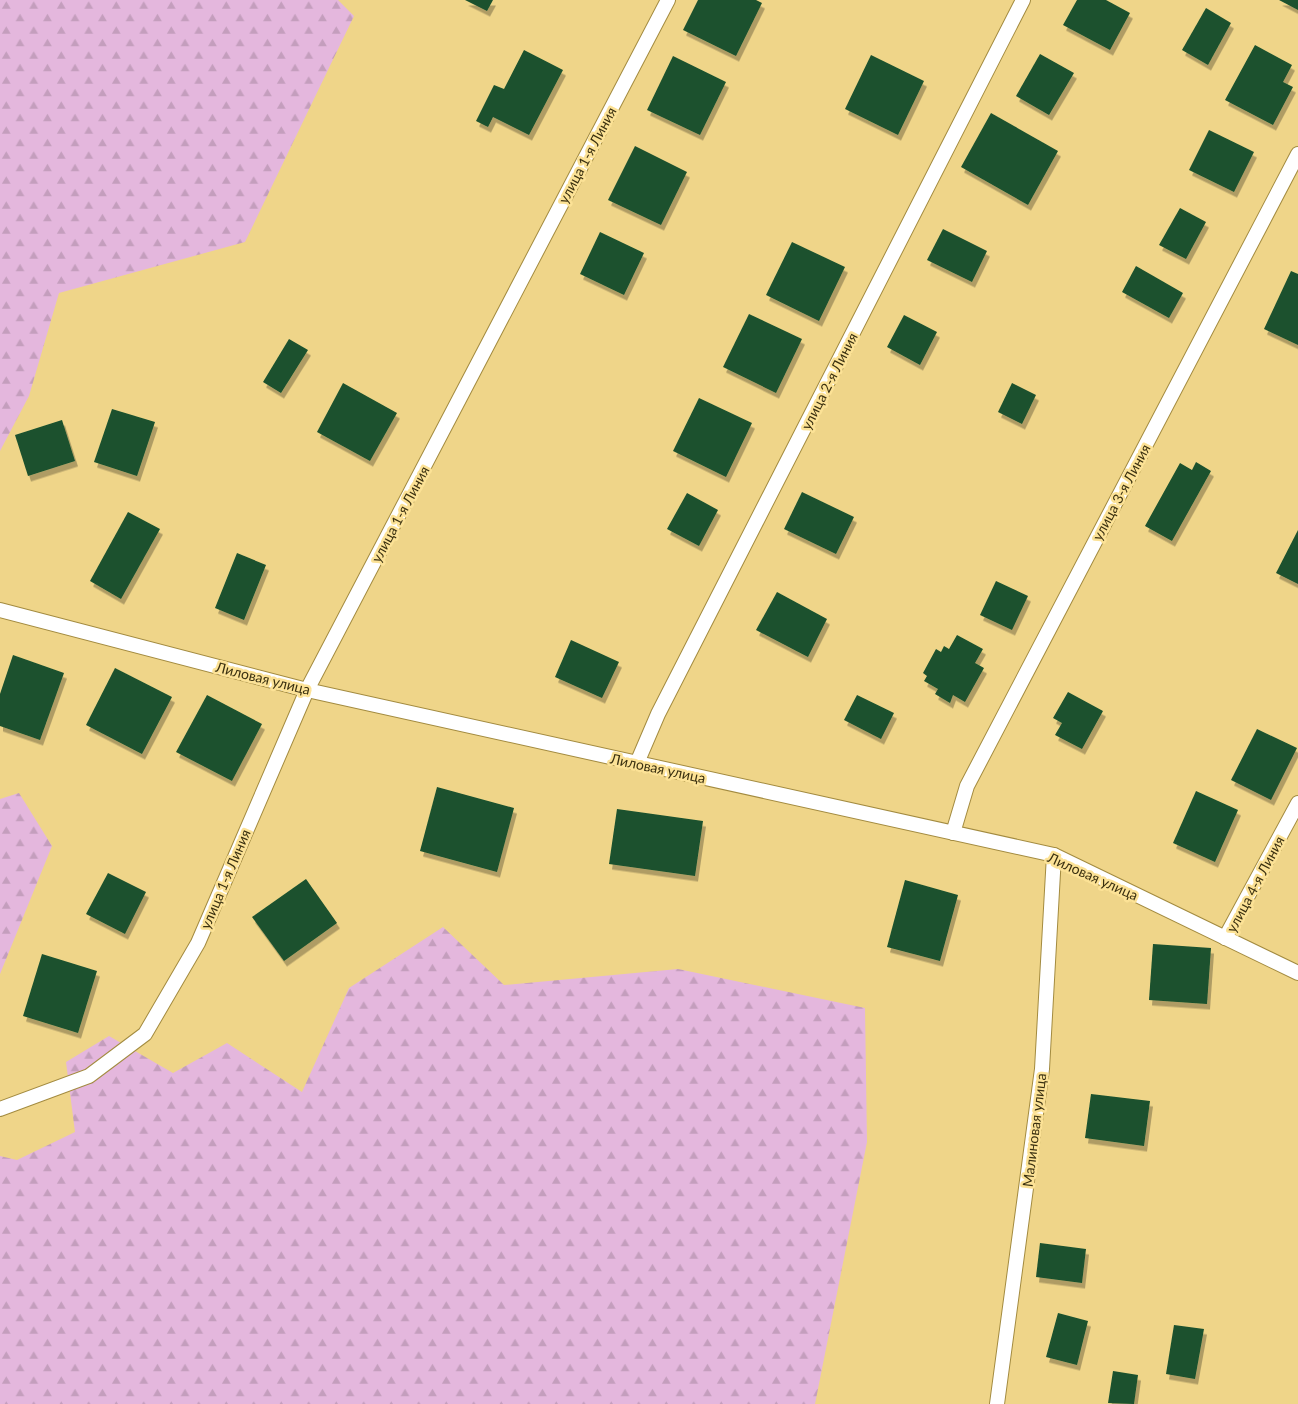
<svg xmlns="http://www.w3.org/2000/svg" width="1298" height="1404" viewBox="0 0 1298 1404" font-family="Lato,sans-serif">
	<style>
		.forest { fill: url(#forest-firs) }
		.building { fill: #1a512d; filter: url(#shadow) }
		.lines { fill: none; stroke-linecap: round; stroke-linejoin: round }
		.lane-casing { stroke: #a38b40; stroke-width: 16 }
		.lane { stroke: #fff; stroke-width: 14 }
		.labels { text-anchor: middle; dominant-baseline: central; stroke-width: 5; stroke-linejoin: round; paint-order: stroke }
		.street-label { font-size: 14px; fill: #3a3010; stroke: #fce296 }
	</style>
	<defs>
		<pattern id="forest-firs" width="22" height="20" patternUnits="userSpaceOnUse" patternTransform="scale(1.25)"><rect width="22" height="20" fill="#e4b7dd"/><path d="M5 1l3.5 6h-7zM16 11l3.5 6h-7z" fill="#c49ebd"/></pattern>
		<filter id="shadow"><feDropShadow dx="3" dy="5.5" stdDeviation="0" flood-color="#0004"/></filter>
	</defs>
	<rect width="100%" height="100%" fill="#efd589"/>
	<g class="forest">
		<polygon points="0,0 338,0 354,16 245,242 59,293 29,396 0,451"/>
		<polygon points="19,793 52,846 0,974 0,799"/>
		<polygon points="443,927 504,985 678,969 865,1008 867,1142 815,1404 0,1404 0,1156 17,1160 75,1132 66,1062 109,1036 173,1073 227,1043 302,1092 349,988"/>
	</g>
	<g class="building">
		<polygon points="465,0 493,0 487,11"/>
		<polygon points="698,0 756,0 762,3 736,56 683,30"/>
		<polygon points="1077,0 1106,0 1130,13 1110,50 1063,25"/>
		<polygon points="1279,0 1298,0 1298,10"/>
		<polygon points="1206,8 1231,23 1208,65 1182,50"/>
		<polygon points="1255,45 1292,65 1283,82 1293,87 1273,125 1225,100"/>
		<polygon points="524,50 563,70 529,135 493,117 488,127 476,121 494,85 504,89"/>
		<polygon points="1040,54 1074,73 1049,115 1016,96"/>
		<polygon points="871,55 924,81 898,135 845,109"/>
		<polygon points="673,56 726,82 700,135 647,110"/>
		<polygon points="991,113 1058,151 1028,205 961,167"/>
		<polygon points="1209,130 1254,152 1234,192 1189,170"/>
		<polygon points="635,146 687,172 661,225 608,200"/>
		<polygon points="1180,208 1206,222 1186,259 1159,245"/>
		<polygon points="943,229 987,251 972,282 927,260"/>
		<polygon points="600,232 644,253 624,295 580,274"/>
		<polygon points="792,242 845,267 819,321 766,295"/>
		<polygon points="1136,266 1183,293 1169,318 1122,292"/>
		<polygon points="1291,271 1298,274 1298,345 1264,329"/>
		<polygon points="749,314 802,339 776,393 723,367"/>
		<polygon points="904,315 937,332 920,365 887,347"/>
		<polygon points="289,339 308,350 281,393 263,382"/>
		<polygon points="343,383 397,413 370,461 317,432"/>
		<polygon points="1012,383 1036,395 1022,424 998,412"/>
		<polygon points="699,398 752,423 726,477 673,451"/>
		<polygon points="112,409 155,422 137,476 94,462"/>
		<polygon points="62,420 75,461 28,476 15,435"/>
		<polygon points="1196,462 1211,471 1172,541 1145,526 1180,463 1192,470"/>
		<polygon points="802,492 854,517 836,554 784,529"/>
		<polygon points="687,493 718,510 699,546 667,529"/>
		<polygon points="128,512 160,529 121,599 90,581"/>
		<polygon points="1298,530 1298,584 1276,573"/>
		<polygon points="237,553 266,565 244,620 215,608"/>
		<polygon points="996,581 1028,596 1012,630 980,615"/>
		<polygon points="777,592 827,619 808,657 756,630"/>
		<polygon points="957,635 983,649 975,663 984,668 965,702 953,695 950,703 935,694 938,689 924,681 927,676 923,673 936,649 941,652 944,646 949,649"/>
		<polygon points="571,640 619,662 602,698 555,677"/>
		<polygon points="13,655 64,673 40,740 0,726 0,694"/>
		<polygon points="115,668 172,697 142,754 86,725"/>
		<polygon points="1068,692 1103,711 1082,749 1055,735 1062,723 1053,718"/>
		<polygon points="207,695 262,724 232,781 176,752"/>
		<polygon points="857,695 894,713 881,739 844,720"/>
		<polygon points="1257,729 1297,748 1271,800 1231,780"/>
		<polygon points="437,787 514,808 497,872 420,851"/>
		<polygon points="1196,791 1238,810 1215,862 1173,843"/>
		<polygon points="617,809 703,821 695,876 609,864"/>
		<polygon points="108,873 146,892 125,934 86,914"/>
		<polygon points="306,879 337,923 284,961 252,917"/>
		<polygon points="905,880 958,895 940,961 887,947"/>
		<polygon points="1153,944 1211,948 1207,1004 1149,1000"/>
		<polygon points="42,954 97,971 78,1033 23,1016"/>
		<polygon points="1091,1094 1150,1101 1144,1146 1085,1138"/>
		<polygon points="1040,1243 1086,1249 1082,1283 1036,1277"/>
		<polygon points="1058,1313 1088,1321 1077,1365 1046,1357"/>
		<polygon points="1174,1325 1204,1329 1195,1379 1166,1374"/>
		<polygon points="1113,1371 1138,1375 1134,1404 1108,1403"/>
	</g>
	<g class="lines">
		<defs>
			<g id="lane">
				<polyline points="0,610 307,690 1054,855 1298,973"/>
				<polyline points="637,763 658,714 1023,0"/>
				<polyline points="953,833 967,786 1298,154"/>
				<polyline points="1225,938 1298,803"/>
				<polyline points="0,1109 89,1076 145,1034 198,943 307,690 668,0"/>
				<polyline points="997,1404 1042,1069 1054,855"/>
			</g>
		</defs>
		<use href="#lane" class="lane-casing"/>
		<use href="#lane" class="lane"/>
	</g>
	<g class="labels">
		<g class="street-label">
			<text transform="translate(587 155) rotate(-62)">улица 1-я Линия</text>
			<text transform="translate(829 381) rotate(-63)">улица 2-я Линия</text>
			<text transform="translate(1121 492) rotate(-62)">улица 3-я Линия</text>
			<text transform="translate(400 514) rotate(-62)">улица 1-я Линия</text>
			<text transform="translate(263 678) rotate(14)">Лиловая улица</text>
			<text transform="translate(658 768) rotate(12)">Лиловая улица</text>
			<text transform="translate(1093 876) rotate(24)">Лиловая улица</text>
			<text transform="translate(225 879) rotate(-67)">улица 1-я Линия</text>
			<text transform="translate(1255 884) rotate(-62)">улица 4-я Линия</text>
			<text transform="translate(1034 1130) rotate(-83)">Малиновая улица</text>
		</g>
	</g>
</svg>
